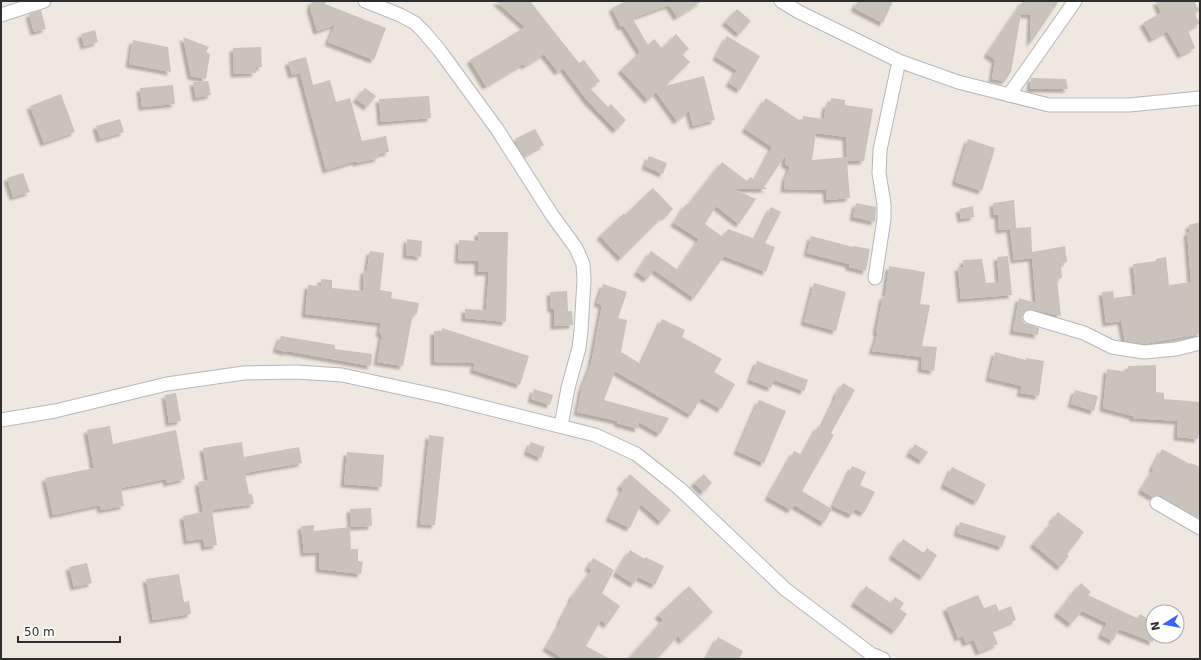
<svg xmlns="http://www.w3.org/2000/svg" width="1201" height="660" viewBox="0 0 1201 660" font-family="'DejaVu Sans',sans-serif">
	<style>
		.building { fill: #c8c3bb; fill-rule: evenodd; filter: url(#shadow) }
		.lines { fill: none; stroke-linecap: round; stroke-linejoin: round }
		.minor-casing { stroke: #b4b7c1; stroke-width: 15 }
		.minor { stroke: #fff; stroke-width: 13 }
	</style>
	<defs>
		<filter id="shadow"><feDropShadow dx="-3.5" dy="3.5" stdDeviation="1" flood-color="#0004"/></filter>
	</defs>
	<rect width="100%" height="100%" fill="#efe8e0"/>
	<g class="building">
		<polygon points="312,1 326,1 325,4 386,28 374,60 328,42 335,25 317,31 310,8"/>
		<polygon points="496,1 530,1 579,63 584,60 600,81 590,88 608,107 611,104 626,120 616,130 587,100 563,68 558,72 544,54 525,66 523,64 486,86 470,60 525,27"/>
		<polygon points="626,1 702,1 677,17 669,5 633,18 634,21 648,45 654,39 662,48 676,34 689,49 682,54 690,62 665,86 704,76 715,120 693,126 689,111 677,121 656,92 648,100 621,70 640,52 624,26 621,27 612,8"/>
		<polygon points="858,1 893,1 883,23 854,8"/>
		<polygon points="1023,1 1059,1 1030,44 1031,15 1021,14 1011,72 1005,81 992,79 995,60 987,54"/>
		<polygon points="1156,1 1194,1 1200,11 1194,13 1200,23 1188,30 1195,48 1181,55 1167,31 1152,39 1143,23 1161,13"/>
		<polygon points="737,9 751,21 739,34 725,22"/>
		<polygon points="41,10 46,29 34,32 29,14"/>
		<polygon points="95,30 98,42 84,46 81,34"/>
		<polygon points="727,36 760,56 740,90 729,83 737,70 716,57"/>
		<polygon points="183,37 209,47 206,52 210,54 206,79 191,76"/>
		<polygon points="133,40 168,47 171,72 129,64"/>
		<polygon points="261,47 262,67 255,67 256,73 234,74 233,48"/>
		<polygon points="306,57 313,85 330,80 336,102 350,98 362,141 386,136 389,152 378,154 379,158 356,163 356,161 326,170 300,73 292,75 288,62"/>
		<polygon points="1031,78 1066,79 1068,89 1030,89"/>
		<polygon points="208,81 211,95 196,98 193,82"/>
		<polygon points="173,85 175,104 142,107 140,88"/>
		<polygon points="365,88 376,96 367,107 356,99"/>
		<polygon points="61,94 75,132 44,143 30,106"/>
		<polygon points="429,96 431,118 381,122 379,99"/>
		<path d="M 766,98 L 802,122 L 803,116 L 823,119 L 824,118 L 826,104 L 830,105 L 831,98 L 845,100 L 845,105 L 873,109 L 864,161 L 847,161 L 850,198 L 827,200 L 826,190 L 784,189 L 785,179 L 790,167 L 785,164 L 785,156 L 764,187 L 768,189 L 734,189 L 756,199 L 739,224 L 716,206 L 705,224 L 723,237 L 728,229 L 755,239 L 771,207 L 781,212 L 765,243 L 775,247 L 766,272 L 724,256 L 694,298 L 654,270 L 647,279 L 637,272 L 651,251 L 678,270 L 699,239 L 674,223 L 686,204 L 688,205 L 722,162 L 747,181 L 750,177 L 755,180 L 772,147 L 745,129 ZM 816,133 L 846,137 L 847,157 L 812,160 Z"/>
		<polygon points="120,119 124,132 100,139 96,126"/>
		<polygon points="535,129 544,145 524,156 516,144 517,143 515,139"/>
		<polygon points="968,139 995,148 982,191 955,182"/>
		<polygon points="649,156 667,163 663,174 645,166"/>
		<polygon points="23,173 30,192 13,197 7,178"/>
		<polygon points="653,188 673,209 665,217 663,216 621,258 600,236 624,213 625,215"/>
		<polygon points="1014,200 1016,228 1031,227 1032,252 1065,246 1067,262 1061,264 1062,278 1057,279 1061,316 1029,309 1024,312 1022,315 1022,319 1024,323 1039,328 1038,335 1013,331 1019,298 1036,303 1032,258 1014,260 1010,229 999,230 998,215 994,215 993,203"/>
		<polygon points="856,203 876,207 875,222 853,217"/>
		<polygon points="973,206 974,217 961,219 959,209"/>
		<polygon points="1200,222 1200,334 1144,344 1125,341 1121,321 1106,323 1102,292 1113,291 1114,298 1136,295 1133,264 1156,261 1156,259 1166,257 1169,285 1191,282 1187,232 1190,232 1189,225"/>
		<polygon points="478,232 508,232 506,322 465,318 465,309 486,310 489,272 478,272 478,261 458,260 459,240 478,241"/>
		<polygon points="811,236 853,247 853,246 870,249 866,271 849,267 849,264 807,253"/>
		<polygon points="407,239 422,241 421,257 406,255"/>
		<polygon points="370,251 384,253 380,290 392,292 391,298 419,303 417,314 413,314 403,366 377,362 382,334 379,333 381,323 305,314 308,285 321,286 321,279 332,280 332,288 363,291 364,270 367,270"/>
		<polygon points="1008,256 1012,295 961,299 958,267 964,267 963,260 982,259 986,283 999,282 997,257"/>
		<polygon points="889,266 925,272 920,304 930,305 922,346 937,347 934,371 921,369 922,357 872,351 878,333 876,332 883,296 885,297"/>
		<polygon points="814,283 846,292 836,331 804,322"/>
		<polygon points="603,284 627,292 618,318 627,320 621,352 641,364 662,319 685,330 682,337 722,359 714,372 735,384 721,409 701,398 691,415 615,371 604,400 669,418 660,434 639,422 638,429 617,423 618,421 577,412 582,388 591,364 602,305 597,303"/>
		<polygon points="567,291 568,311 572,311 573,325 554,326 554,309 551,309 550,292"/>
		<polygon points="442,328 529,356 520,385 473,370 475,363 434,362 434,331 442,331"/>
		<polygon points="281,336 335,345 335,349 372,354 371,366 287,351 286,352 276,349"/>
		<polygon points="995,352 1026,360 1026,358 1044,361 1039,396 1020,393 1022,386 989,378"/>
		<polygon points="757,361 808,380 804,391 774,380 771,388 750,380"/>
		<polygon points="1156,365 1156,392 1164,393 1164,399 1200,402 1200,426 1198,439 1177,437 1178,421 1133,418 1133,416 1103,408 1107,369 1128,372 1128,366"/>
		<polygon points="843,383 855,390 831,433 834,435 802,491 832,509 824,523 794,505 791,510 768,497 794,451 802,455 818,426 821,428 836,397 835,396"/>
		<polygon points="534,389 553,395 550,405 531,399"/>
		<polygon points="1075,390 1098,396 1094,411 1071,404"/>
		<polygon points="176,393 181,421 169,423 165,395"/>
		<polygon points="759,400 786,411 764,463 737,451"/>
		<polygon points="110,426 113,444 176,430 185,479 167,483 166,479 121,488 124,506 101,510 100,505 53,515 45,478 94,468 87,430"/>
		<polygon points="429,435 444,437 435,525 420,524"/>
		<polygon points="242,442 244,457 299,447 302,463 245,473 249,494 252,494 254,504 203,511 198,482 208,480 203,448"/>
		<polygon points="531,442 545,447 541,458 527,452"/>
		<polygon points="915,444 928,452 922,461 909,453"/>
		<polygon points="1162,449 1190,464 1191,463 1200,467 1200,519 1161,496 1157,495 1152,497 1141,490 1154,469 1152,468"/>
		<polygon points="347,452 384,455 382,487 344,484"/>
		<polygon points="852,466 866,472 860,485 875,492 864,513 855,509 852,515 833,506"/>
		<polygon points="952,467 986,484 977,502 944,485"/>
		<polygon points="630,474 671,510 661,522 641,504 630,528 609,518 623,489 620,486"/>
		<polygon points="704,474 712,483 703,492 694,483"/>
		<polygon points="371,508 372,526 351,527 350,509"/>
		<polygon points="212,510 217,545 205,547 203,539 187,541 183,516"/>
		<polygon points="1058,512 1084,532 1067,554 1069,556 1060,567 1033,544 1053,521 1052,520"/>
		<polygon points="960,522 1006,536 1002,547 957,533"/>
		<polygon points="314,525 314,531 350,527 351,549 358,549 358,561 363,562 361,574 319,569 319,552 304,553 301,526"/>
		<polygon points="903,539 924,553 927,548 937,555 923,577 892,556"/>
		<polygon points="630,550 645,559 645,557 664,566 655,585 638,577 634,584 616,573"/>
		<polygon points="593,558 614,570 602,593 620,606 607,625 601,620 586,646 610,659 564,659 546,648 561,622 560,621 572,599 571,598 592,570 588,568"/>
		<polygon points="87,563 92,583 74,587 69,567"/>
		<polygon points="179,574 184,602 189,601 191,614 153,620 146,579"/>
		<polygon points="1081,583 1091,592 1088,595 1137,618 1140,614 1153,622 1153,642 1119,629 1113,641 1101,635 1107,623 1082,611 1071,624 1057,613 1071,596 1070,596"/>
		<polygon points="689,586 713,612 682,641 678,636 657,659 628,659 663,620 658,615"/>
		<polygon points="866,586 891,603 895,597 904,603 900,609 907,614 895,631 854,603"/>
		<polygon points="978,595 984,608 996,604 999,611 1011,606 1016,620 992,630 998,644 979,652 974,640 966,643 963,636 958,638 946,608"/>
		<polygon points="718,637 743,651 739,659 706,659"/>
	</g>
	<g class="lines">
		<defs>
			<g id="minor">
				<polyline points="365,1 400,15 415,23 424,32 440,51 497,129 552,215 576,248 583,264 584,280 581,331 579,348 568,388 561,426"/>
				<polyline points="781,1 799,12 899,61 958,82 1049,105 1129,105 1200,98"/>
				<polyline points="1,15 44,1"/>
				<polyline points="1009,95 1075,1"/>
				<polyline points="875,278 884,219 884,204 879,173 880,150 899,61"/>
				<polyline points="1030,317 1084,333 1112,347 1144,352 1176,349 1200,343"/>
				<polyline points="1,420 55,411 167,384 244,373 296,372 342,375 443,397 595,435 636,454 659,472 680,489 785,589 871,654 883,659"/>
				<polyline points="1157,503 1200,528"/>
			</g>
		</defs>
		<use href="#minor" class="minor-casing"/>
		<use href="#minor" class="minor"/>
	</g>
	<rect width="1201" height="660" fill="none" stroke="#2e2e2e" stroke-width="4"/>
	<g transform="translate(1165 624) rotate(259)"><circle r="19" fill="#ffffff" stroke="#ababab"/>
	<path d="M0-3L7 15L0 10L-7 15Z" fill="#3d64ff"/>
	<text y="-6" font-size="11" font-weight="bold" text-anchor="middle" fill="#2e2e2e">N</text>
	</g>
	<path d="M18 636v6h102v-6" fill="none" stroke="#2e2e2e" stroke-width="2"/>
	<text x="24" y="636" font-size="12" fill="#2e2e2e" stroke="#ffffff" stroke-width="3" paint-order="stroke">50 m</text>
</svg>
